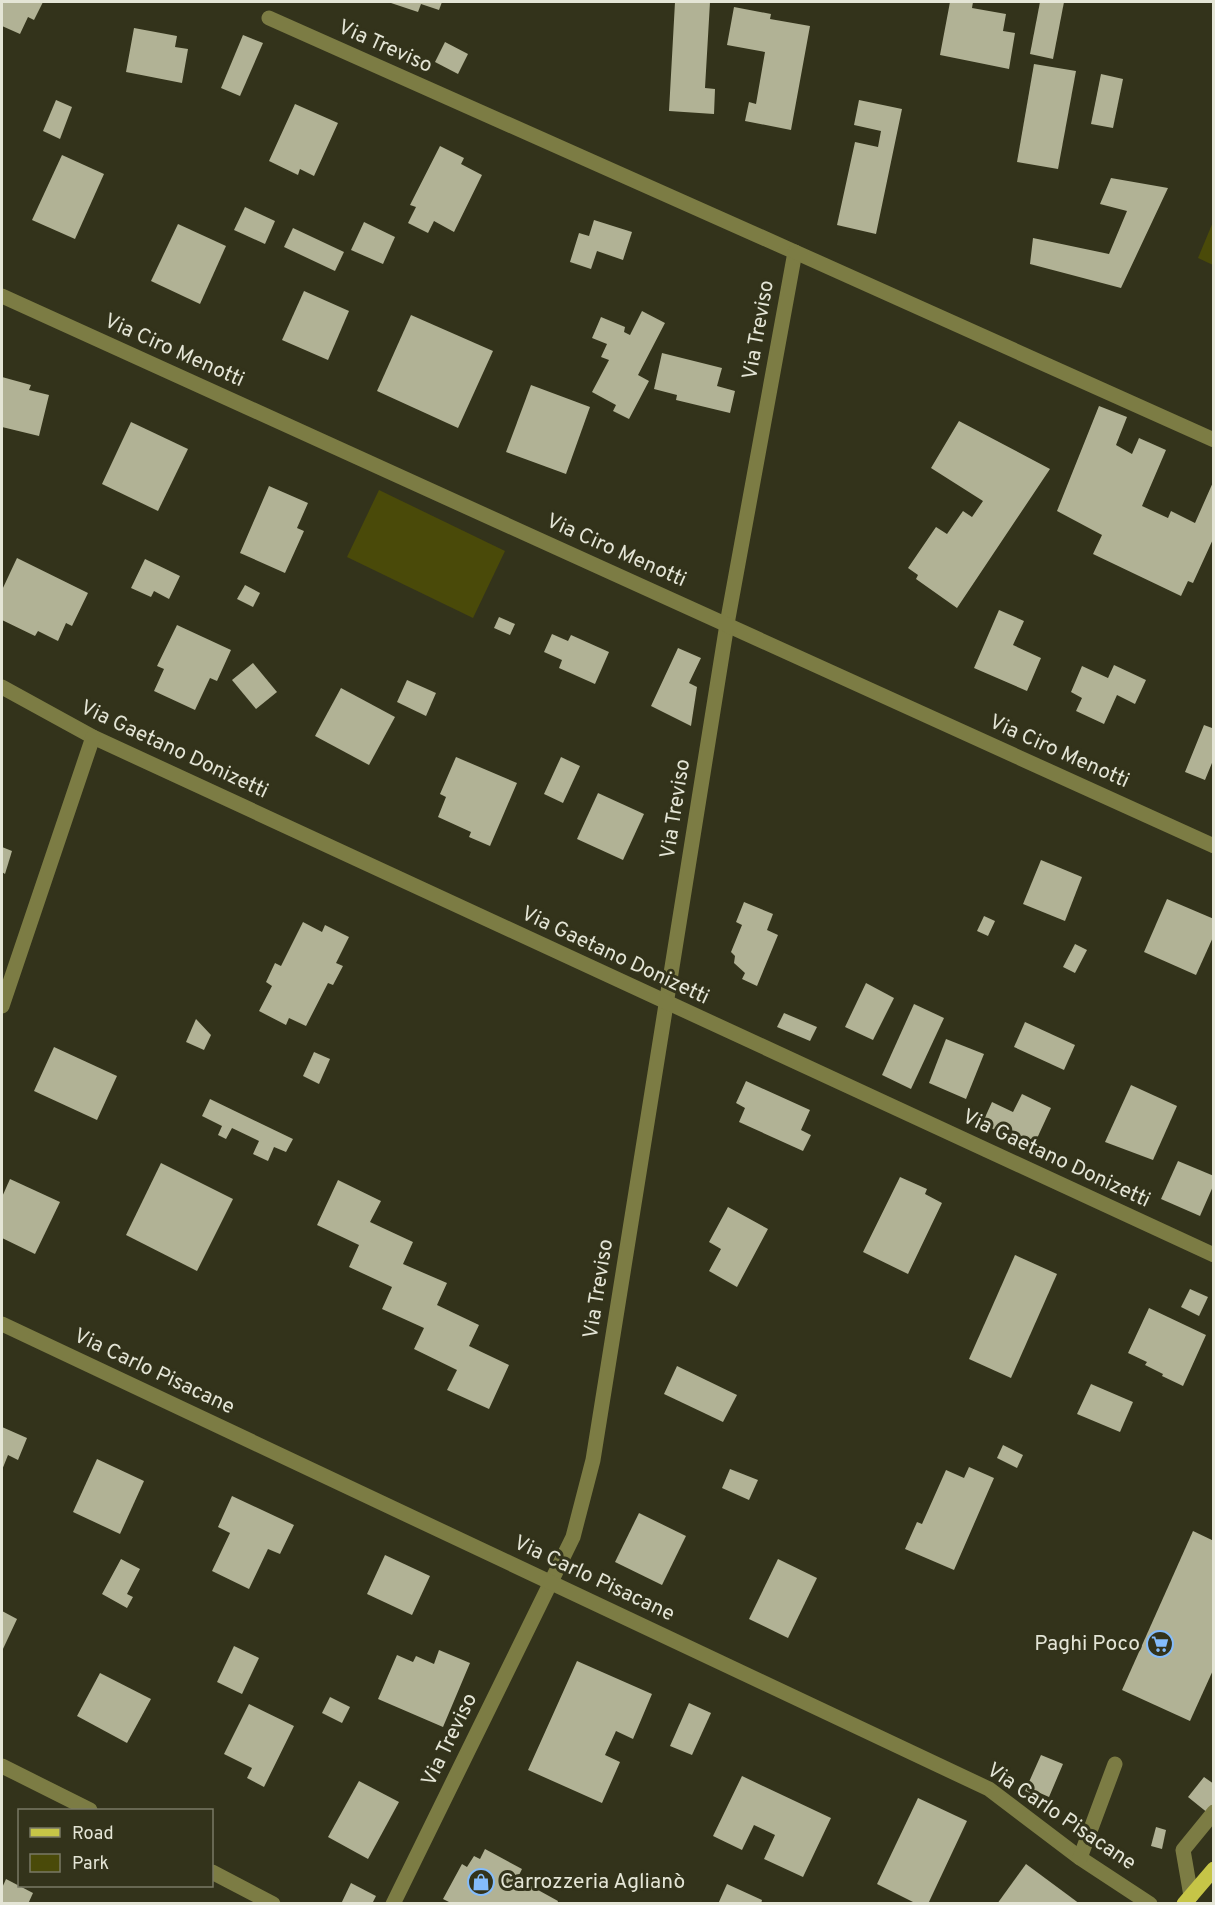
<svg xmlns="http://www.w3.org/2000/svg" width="1215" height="1905" viewBox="0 0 1215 1905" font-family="Overpass,sans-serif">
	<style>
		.green { fill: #4a4a09 }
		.building { fill: #b1b295 }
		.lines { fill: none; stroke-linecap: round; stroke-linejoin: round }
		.minor { stroke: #7c7c44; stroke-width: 15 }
		.major { stroke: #c6c547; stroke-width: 15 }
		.labels { text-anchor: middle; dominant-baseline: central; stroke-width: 6; stroke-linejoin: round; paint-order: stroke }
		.street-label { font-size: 21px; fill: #e4e5d6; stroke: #33331b }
		.poi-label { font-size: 21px; fill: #e4e5d6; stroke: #33331b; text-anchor: end }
	</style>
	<rect width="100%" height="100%" fill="#33331b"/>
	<g class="green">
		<polygon points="1213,222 1214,265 1213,265 1198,258"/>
		<polygon points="379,490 505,551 473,618 347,557"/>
	</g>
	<g class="building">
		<polygon points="2,2 43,2 34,20 28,17 20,34 2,26"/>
		<polygon points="388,2 442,2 439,10 421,4 418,12"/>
		<polygon points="675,2 710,2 705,88 715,89 714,114 669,111"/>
		<polygon points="950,2 973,2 972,8 1006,14 1003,31 1015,33 1009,69 940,55"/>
		<polygon points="1040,2 1064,2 1053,59 1030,54"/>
		<polygon points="734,7 771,14 770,19 810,26 791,130 745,121 749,102 756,104 765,52 727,45"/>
		<polygon points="134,28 177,36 175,47 188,49 182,83 126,72"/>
		<polygon points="243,35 263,43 240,96 221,88"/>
		<polygon points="445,42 468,54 458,74 435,62"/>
		<polygon points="1034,64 1076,71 1058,169 1017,162"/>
		<polygon points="1101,74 1123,79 1113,128 1091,124"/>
		<polygon points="56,100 72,107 60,139 43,131"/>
		<polygon points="859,100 902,109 876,234 837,225 855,142 878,147 881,131 854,125"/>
		<polygon points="295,104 338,123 314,176 300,169 298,175 269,161"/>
		<polygon points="440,146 464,158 461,164 482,175 454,232 434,221 428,233 408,223 416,207 410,205"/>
		<polygon points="62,155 104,174 75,239 32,220"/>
		<polygon points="1111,178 1168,188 1121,288 1030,264 1033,238 1109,254 1127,211 1100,204"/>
		<polygon points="245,207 275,221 265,244 234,230"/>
		<polygon points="594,220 632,232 623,260 597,251 591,269 570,262 579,233 589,236"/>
		<polygon points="364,222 395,237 383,264 351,250"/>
		<polygon points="178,224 226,246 200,304 151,281"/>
		<polygon points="293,228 344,252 335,271 284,247"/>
		<polygon points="304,291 349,311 328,360 282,340"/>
		<polygon points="642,311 665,323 638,375 649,381 629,419 613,411 616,405 592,392 609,360 601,357 607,344 592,338 601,317 625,327 624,332 630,335"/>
		<polygon points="411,315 493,351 458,428 377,391"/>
		<polygon points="662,353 722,368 717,386 735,391 730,413 676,400 677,395 654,389"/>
		<polygon points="2,377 31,385 29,390 49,395 39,436 2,427"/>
		<polygon points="531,385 590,407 566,474 506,452"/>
		<polygon points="1099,406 1127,417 1116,445 1132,454 1139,438 1166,450 1142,506 1168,518 1171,511 1195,523 1214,480 1214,537 1193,583 1188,581 1181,596 1093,554 1102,535 1057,511"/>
		<polygon points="959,421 1050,469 957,608 916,579 918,575 908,568 936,527 947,534 963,511 972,517 983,501 931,468"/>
		<polygon points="131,422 188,449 158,511 102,484"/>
		<polygon points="269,486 308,503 297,528 304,531 285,573 240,553"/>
		<polygon points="17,558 88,593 72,626 66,623 58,641 38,631 35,636 2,620 2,590"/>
		<polygon points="145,559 180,576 169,599 154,591 151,597 131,588"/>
		<polygon points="245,585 260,593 253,607 237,599"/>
		<polygon points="999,610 1024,621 1013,645 1041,658 1027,691 974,668"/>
		<polygon points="499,617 515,624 510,635 494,628"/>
		<polygon points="177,625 231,650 217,681 210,678 195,710 154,691 164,669 157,666"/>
		<polygon points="552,634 568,641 571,635 609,652 595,684 559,668 562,660 544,652"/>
		<polygon points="678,648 701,658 689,683 697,687 691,726 651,706"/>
		<polygon points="253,663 277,692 256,709 232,680"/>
		<polygon points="1114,665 1146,680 1135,704 1117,695 1104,724 1076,711 1082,698 1071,692 1082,666 1108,678"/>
		<polygon points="407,680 436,693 426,716 397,702"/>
		<polygon points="341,688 395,717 369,765 315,736"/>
		<polygon points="1214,724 1214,758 1205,780 1185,772 1204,725 1212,728"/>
		<polygon points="456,757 517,783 490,846 469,837 471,832 438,817 446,797 440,794"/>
		<polygon points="561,757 580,766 563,803 544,794"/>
		<polygon points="598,793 644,814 623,860 577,839"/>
		<polygon points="2,847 12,851 5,874 2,872"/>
		<polygon points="1041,860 1082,877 1065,921 1023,904"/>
		<polygon points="1167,899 1214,919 1214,935 1196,975 1144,952"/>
		<polygon points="744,902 773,914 767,930 778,935 757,986 742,979 745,973 734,963 735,956 731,952 742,925 736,922"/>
		<polygon points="984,916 995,921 988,936 977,931"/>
		<polygon points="303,922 322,932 325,925 349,937 336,963 343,966 333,985 328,983 306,1026 289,1018 286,1025 259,1011 272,986 266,982 275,963 281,966"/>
		<polygon points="1075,944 1087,950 1075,973 1063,967"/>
		<polygon points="866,983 894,998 873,1040 845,1027"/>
		<polygon points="914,1004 944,1018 911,1089 882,1075"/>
		<polygon points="784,1013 817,1027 810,1041 777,1027"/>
		<polygon points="196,1019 211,1035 204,1050 186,1042"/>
		<polygon points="1025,1022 1075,1045 1064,1070 1014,1047"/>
		<polygon points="946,1039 984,1054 966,1099 929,1083"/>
		<polygon points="54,1047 117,1076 97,1120 34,1091"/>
		<polygon points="314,1052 330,1059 319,1084 303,1076"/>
		<polygon points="746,1081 810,1110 801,1130 811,1135 803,1151 739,1122 745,1108 736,1103"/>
		<polygon points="1131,1085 1177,1106 1153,1160 1105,1142"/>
		<polygon points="1022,1094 1051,1108 1033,1147 982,1124 992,1102 1013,1112"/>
		<polygon points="210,1099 293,1139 286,1152 274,1147 268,1161 253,1154 259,1141 232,1128 226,1139 218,1135 222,1126 202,1116"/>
		<polygon points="1178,1161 1214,1176 1214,1184 1200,1216 1161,1199"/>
		<polygon points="161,1163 233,1199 197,1271 126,1235"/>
		<polygon points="900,1177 927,1189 925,1194 942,1203 908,1274 863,1252"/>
		<polygon points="10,1179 60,1202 35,1254 2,1238 2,1197"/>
		<polygon points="338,1180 381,1201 370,1222 413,1242 403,1264 447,1283 437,1305 479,1325 469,1346 509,1365 489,1409 447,1390 457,1370 414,1349 424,1328 382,1309 392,1287 349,1267 359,1245 317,1225"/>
		<polygon points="728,1207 768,1229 737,1287 709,1271 721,1249 709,1242"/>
		<polygon points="1015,1255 1057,1274 1011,1378 969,1359"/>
		<polygon points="1190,1289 1208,1297 1199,1316 1181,1307"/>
		<polygon points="1149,1308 1206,1335 1183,1386 1162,1376 1163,1374 1145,1365 1147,1362 1128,1353"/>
		<polygon points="677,1366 737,1395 723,1422 664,1394"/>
		<polygon points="1091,1384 1133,1402 1120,1432 1077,1414"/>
		<polygon points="2,1427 27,1438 18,1460 8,1455 2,1470"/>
		<polygon points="1003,1445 1023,1455 1017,1468 997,1458"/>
		<polygon points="97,1459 144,1481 120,1534 73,1512"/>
		<polygon points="969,1467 994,1478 954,1570 905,1549 917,1522 922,1524 946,1470 964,1478"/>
		<polygon points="730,1469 758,1480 749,1500 722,1488"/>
		<polygon points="232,1496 294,1525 280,1554 268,1549 249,1589 212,1571 230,1533 218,1527"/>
		<polygon points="639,1513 686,1536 662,1585 615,1562"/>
		<polygon points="1193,1531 1214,1541 1214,1668 1190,1721 1122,1690"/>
		<polygon points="385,1555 430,1576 412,1615 367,1594"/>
		<polygon points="121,1559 140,1569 127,1594 133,1597 127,1608 102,1594"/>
		<polygon points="778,1559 817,1578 788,1638 749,1619"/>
		<polygon points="2,1611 17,1619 2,1651"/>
		<polygon points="234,1646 259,1658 242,1694 217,1682"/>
		<polygon points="439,1650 470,1663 443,1727 378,1699 397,1655 413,1662 416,1656 434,1664"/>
		<polygon points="577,1661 652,1694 633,1739 616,1731 605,1755 620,1762 602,1803 528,1770"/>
		<polygon points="100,1673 151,1699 127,1743 77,1716"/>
		<polygon points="330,1697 350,1707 342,1723 322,1713"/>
		<polygon points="689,1703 711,1713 692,1755 670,1746"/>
		<polygon points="249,1704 294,1726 264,1787 247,1778 252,1768 224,1754"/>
		<polygon points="1041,1755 1063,1764 1049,1797 1031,1789 1030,1793 1025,1791"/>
		<polygon points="742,1776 831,1818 803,1877 764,1859 775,1835 754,1825 742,1850 713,1836"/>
		<polygon points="1204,1777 1214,1784 1214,1818 1188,1797"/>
		<polygon points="359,1781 399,1802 368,1859 328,1837"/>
		<polygon points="918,1798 967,1821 928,1904 917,1904 877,1884"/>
		<polygon points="1156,1827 1166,1830 1162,1849 1151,1846"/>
		<polygon points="485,1849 522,1869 519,1875 531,1881 529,1885 558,1901 557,1904 453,1904 443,1899 462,1864 467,1867 474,1856 480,1859"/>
		<polygon points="1026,1864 1080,1904 997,1904"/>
		<polygon points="6,1879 33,1893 28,1904 2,1904 2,1888"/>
		<polygon points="351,1883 376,1896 372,1904 341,1904"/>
		<polygon points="727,1884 762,1900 761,1904 718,1904"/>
	</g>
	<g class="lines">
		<g class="minor">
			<polyline points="269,18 795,252 727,624 593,1460 573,1537 393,1904"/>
			<polyline points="795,252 1214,440"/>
			<polyline points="2,296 1214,846"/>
			<polyline points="2,687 93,737 1214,1255"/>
			<polyline points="2,1006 93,737"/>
			<polyline points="2,1324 989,1789 1080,1858 1150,1904"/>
			<polyline points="2,1766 90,1810"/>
			<polyline points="1080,1858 1115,1764"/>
			<polyline points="212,1872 273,1904"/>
			<polyline points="1191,1896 1183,1850 1214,1812"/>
		</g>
		<polyline class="major" points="1184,1904 1214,1869"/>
	</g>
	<defs>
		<symbol id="supermarket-ring" viewBox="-11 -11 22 22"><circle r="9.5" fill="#33331b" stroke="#84bcfb" stroke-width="1.5"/><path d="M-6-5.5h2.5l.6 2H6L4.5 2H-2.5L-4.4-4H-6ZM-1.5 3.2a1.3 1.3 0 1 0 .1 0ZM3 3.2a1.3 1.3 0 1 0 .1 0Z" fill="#84bcfb"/></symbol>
		<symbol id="shop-ring" viewBox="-11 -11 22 22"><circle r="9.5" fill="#33331b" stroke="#84bcfb" stroke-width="1.5"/><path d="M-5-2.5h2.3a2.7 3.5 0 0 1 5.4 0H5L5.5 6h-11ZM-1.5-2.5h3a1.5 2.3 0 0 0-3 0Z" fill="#84bcfb"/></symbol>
	</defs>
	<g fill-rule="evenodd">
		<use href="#supermarket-ring" x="1145" y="1629" width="30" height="30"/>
		<use href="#shop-ring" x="466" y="1867" width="30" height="30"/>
	</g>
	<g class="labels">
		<g class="street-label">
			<text transform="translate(385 47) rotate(24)">Via Treviso</text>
			<text transform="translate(759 330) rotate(-80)">Via Treviso</text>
			<text transform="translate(174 351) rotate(24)">Via Ciro Menotti</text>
			<text transform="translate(616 551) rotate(24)">Via Ciro Menotti</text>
			<text transform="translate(174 750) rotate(25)">Via Gaetano Donizetti</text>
			<text transform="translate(1059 752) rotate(24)">Via Ciro Menotti</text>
			<text transform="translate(676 809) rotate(-81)">Via Treviso</text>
			<text transform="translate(615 956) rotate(25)">Via Gaetano Donizetti</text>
			<text transform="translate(1056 1159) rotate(25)">Via Gaetano Donizetti</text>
			<text transform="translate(599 1289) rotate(-81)">Via Treviso</text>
			<text transform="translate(154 1372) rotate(25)">Via Carlo Pisacane</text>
			<text transform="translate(594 1579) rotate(25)">Via Carlo Pisacane</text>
			<text transform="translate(450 1740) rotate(-64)">Via Treviso</text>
			<text transform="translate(1061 1817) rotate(34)">Via Carlo Pisacane</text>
		</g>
		<g class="poi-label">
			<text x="1140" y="1644">Paghi Poco</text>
			<text x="500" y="1882" text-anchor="start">Carrozzeria Aglianò</text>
		</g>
	</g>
	<rect width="1215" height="1905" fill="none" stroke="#e4e5d6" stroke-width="6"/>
	<rect x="18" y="1809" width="195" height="78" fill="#33331b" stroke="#7a7a66" stroke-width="1.5"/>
	<rect x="30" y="1828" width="30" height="9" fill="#c6c547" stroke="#7a7a66" stroke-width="1.5"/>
	<text x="72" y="1839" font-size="18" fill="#e4e5d6">Road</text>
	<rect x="30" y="1854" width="30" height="18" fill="#4a4a09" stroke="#7a7a66" stroke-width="1.5"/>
	<text x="72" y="1869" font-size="18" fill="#e4e5d6">Park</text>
</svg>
